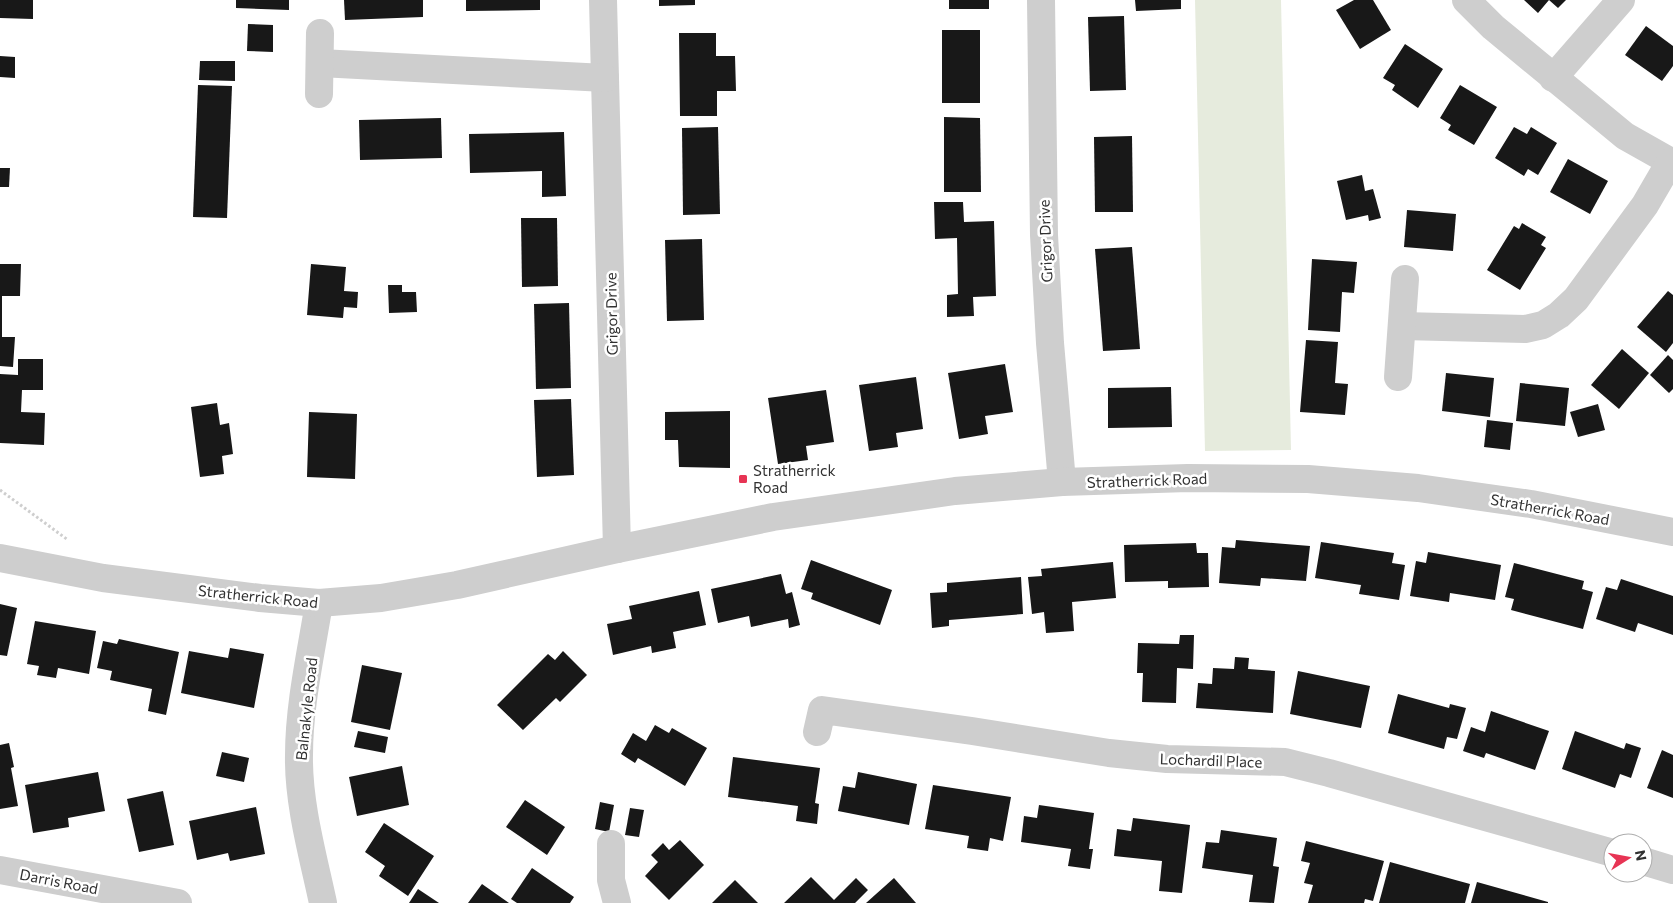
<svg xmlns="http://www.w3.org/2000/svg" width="1673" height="903" viewBox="0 0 1673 903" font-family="Commissioner,sans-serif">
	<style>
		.green { fill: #e6ebdd }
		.building { fill: #181818 }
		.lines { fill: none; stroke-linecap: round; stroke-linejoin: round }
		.path { stroke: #cecece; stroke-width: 3; stroke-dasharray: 2.5 2.5; stroke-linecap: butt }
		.minor { stroke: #cecece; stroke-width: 28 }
		.tertiary { stroke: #cecece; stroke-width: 28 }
		.poi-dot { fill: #e73454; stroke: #fff; stroke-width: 2 }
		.labels { text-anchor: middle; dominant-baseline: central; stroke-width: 5; stroke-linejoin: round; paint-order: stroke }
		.street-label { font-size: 15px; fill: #313131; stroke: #fff }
		.poi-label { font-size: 15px; fill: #313131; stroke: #fff; text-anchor: start }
	</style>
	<rect width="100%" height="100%" fill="#fff"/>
	<polygon class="green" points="1195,0 1281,0 1291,450 1205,451"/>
	<g class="building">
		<polygon points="0,0 33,0 33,19 0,18"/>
		<polygon points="236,0 289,0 289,10 236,8"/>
		<polygon points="344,0 423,0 423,17 345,20"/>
		<polygon points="466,0 540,0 540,10 466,11"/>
		<polygon points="659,0 695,0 695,5 659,6"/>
		<rect x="949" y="0" width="40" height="9"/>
		<polygon points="1135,0 1181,0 1181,9 1136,11"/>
		<polygon points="1354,0 1373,0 1391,30 1360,49 1336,10"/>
		<polygon points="1524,0 1566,0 1558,8 1549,0 1538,13"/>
		<polygon points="1124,16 1126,90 1090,91 1088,17"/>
		<polygon points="248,24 273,25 273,52 247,51"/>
		<polygon points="1646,26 1673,46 1673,66 1662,81 1625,55"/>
		<rect x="942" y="30" width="38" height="73"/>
		<polygon points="679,33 716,33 716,56 735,56 736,91 717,91 717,116 680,116"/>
		<polygon points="1405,44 1443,69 1418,108 1392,90 1395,85 1383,78"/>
		<polygon points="0,56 15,57 15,78 0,77"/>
		<polygon points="200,61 235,61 235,81 199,80"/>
		<polygon points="198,85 232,86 227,218 193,217"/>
		<polygon points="1460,85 1497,107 1474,145 1448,130 1451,125 1440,118"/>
		<polygon points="944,117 980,118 981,192 944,192"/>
		<polygon points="441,118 442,158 360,160 359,120"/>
		<polygon points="718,127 720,214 683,215 682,128"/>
		<polygon points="1514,127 1527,134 1531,127 1557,143 1538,175 1528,169 1524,176 1495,158"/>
		<polygon points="564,132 566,196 542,197 542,171 470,173 469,134"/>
		<polygon points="1132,136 1133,212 1095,212 1094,137"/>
		<polygon points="1568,159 1608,181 1590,214 1550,192"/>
		<polygon points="0,168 10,168 9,187 0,187"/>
		<polygon points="1362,175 1365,191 1373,189 1381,218 1369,221 1368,215 1346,220 1337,181"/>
		<polygon points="934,202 963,202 964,222 994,221 996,296 973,297 974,316 947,317 947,295 958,294 957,238 935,239"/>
		<polygon points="1407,210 1456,214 1453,251 1404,247"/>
		<polygon points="521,218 557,218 558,286 522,287"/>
		<polygon points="1522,223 1546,237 1541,245 1546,248 1520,290 1487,270 1514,226 1519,229"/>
		<polygon points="702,239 704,320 667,321 665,240"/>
		<polygon points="1132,247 1140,349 1103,351 1095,249"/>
		<polygon points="1312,259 1357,262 1354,293 1342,292 1340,332 1308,330"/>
		<polygon points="0,264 21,264 20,296 2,296 2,337 15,337 13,367 0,366"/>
		<polygon points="311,264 346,267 344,291 358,292 357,308 344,307 343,318 307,315"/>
		<polygon points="388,285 402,285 402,292 416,292 417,312 389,313"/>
		<polygon points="1668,291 1673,295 1673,343 1666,352 1637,327"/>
		<polygon points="569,303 571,388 536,389 534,304"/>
		<polygon points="1306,340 1338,342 1335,383 1348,384 1345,415 1300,412"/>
		<polygon points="1622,349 1649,373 1619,409 1591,385"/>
		<polygon points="1668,355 1673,360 1673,389 1669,393 1650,375"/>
		<polygon points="18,359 43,359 43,390 22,390 21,412 45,413 44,445 0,443 0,374 18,375"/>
		<polygon points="1005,364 1013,412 985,416 988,434 959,439 948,373"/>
		<polygon points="1446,373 1494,378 1490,417 1442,411"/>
		<polygon points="916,377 923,429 896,433 898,447 869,451 859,385"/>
		<polygon points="1520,383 1569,388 1565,426 1516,421"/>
		<polygon points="1171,387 1172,427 1108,428 1108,388"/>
		<polygon points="826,390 834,442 806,446 808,460 778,464 768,398"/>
		<polygon points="571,399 574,475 537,477 534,400"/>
		<polygon points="217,403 220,425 229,423 233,454 222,456 224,474 200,477 191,407"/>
		<polygon points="1598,404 1605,430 1578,437 1570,412"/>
		<polygon points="730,411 730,468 679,467 678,440 665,440 665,412"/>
		<polygon points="309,412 357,414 355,479 307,477"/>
		<polygon points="1487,420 1513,423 1510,450 1484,447"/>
		<polygon points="1236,540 1310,546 1306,581 1261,578 1260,586 1219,583 1222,547 1235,548"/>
		<polygon points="1321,542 1394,553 1392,563 1405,565 1399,600 1359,594 1361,585 1315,578"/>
		<polygon points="1196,543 1197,553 1208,553 1209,587 1168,588 1168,581 1125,582 1124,545"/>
		<polygon points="1428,552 1501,565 1495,600 1450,593 1449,602 1410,596 1416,561 1426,563"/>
		<polygon points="811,560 892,590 880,625 811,599 813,593 801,589"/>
		<polygon points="1113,562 1116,598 1072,602 1074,631 1046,633 1044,612 1032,614 1028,577 1042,576 1041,569"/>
		<polygon points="1514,563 1584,581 1582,589 1593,592 1583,629 1511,610 1514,599 1505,597"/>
		<polygon points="781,574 786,594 792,592 800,625 789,628 788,619 751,627 749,616 718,623 711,589"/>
		<polygon points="1021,577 1023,614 949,620 949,626 932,628 930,593 947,592 947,583"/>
		<polygon points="1621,579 1673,596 1673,635 1638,623 1635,632 1596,619 1606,587 1617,590"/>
		<polygon points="699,591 706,625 673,632 676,648 652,653 651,646 613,655 607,624 632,619 629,606"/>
		<polygon points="0,604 17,608 7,656 0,655"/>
		<polygon points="35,621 96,631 89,674 58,668 56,678 37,675 39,666 27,664"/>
		<polygon points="1180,635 1194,635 1193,669 1177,668 1176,703 1142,702 1143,673 1137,673 1138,643 1179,644"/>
		<polygon points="119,639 179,652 166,715 148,711 152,689 110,680 112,671 97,668 103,641 117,644"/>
		<polygon points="230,648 264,654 254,708 181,693 189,651 228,658"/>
		<polygon points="563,651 587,675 560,702 556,698 523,730 497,705 548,654 555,660"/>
		<polygon points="1235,657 1249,658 1248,669 1275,671 1273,713 1196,708 1198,683 1212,684 1213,668 1234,669"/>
		<polygon points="362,665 402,673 390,730 351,722"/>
		<polygon points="1298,671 1370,686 1361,728 1290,714"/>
		<polygon points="1398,694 1449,708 1450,704 1466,708 1457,739 1447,737 1444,749 1388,733"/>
		<polygon points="1491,711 1549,731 1535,770 1486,753 1484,758 1463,751 1471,727 1485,732"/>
		<polygon points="655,725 669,733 672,728 707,748 685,786 638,758 635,763 621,754 633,733 646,741"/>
		<polygon points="358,731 388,737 385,753 354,747"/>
		<polygon points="1575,731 1624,749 1626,743 1641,748 1631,778 1620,774 1615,788 1562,769"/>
		<polygon points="9,743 14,767 11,768 18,806 0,809 0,745"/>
		<polygon points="1662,750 1673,755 1673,798 1647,788"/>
		<polygon points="222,752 249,758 244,782 216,776"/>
		<polygon points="733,757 820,768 815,803 819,804 817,824 796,821 798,806 728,797"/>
		<polygon points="402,766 409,805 357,816 349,777"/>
		<polygon points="98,772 105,811 68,818 69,827 33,833 25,785"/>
		<polygon points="858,772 917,784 909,825 838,811 843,786 855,788"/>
		<polygon points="933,785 1011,797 1003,841 990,838 988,851 967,848 969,836 925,829"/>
		<polygon points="163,791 174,845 139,852 127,799"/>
		<polygon points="525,800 565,827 547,855 506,827"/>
		<polygon points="600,802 614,805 609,832 595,829"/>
		<polygon points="1039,805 1094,813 1089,849 1093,849 1090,869 1068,866 1071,849 1021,842 1024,816 1037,818"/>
		<polygon points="256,807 265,854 230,861 228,853 197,860 189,821"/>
		<polygon points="630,808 644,810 639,837 625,835"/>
		<polygon points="1133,818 1190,825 1182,893 1159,891 1162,861 1114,856 1117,829 1131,831"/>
		<polygon points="384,823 434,856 408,896 379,876 385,866 365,852"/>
		<polygon points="1221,830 1277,838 1273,866 1279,867 1274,903 1249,902 1253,875 1202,868 1206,842 1219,843"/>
		<polygon points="680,840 704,865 669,900 645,876 658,862 651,855 663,843 669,850"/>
		<polygon points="1306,841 1384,861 1373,901 1365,899 1364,903 1308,903 1313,885 1304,883 1310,863 1301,861"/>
		<polygon points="1390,862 1470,884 1465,903 1379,903"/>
		<polygon points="532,868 574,897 570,903 517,903 511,899"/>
		<polygon points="811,877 834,900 856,878 868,890 855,903 784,903"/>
		<polygon points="894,878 916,903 866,903"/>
		<polygon points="735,880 758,903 712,903"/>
		<polygon points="1477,882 1548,902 1548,903 1471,903"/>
		<polygon points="482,884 509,903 468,903"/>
		<polygon points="418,889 439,903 409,903"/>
	</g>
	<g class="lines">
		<polyline class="path" points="0,490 68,540"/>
		<g class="minor">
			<polyline points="603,0 617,549"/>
			<polyline points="1041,0 1044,235 1050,343 1062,482"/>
			<polyline points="1466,0 1493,27 1625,136 1673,163"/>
			<polyline points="320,63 605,78"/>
			<polyline points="1553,78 1621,0"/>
			<polyline points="319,94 320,33"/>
			<polyline points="1402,326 1525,329 1543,325 1559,315 1576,299 1645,205 1670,162"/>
			<polyline points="1398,377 1405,279"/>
			<path d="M 319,603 C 311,653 299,705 299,755 C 298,803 313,856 323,903"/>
			<polyline points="817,732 822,710 972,731 1109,753 1167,759 1285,762 1329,773 1613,853"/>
			<polyline points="611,844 611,880 617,903"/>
			<polyline points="1643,861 1673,870"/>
			<polyline points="0,870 178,903"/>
		</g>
		<polyline class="tertiary" points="0,558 103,578 260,598 319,603 381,598 457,585 617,549 773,517 955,491 1062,482 1188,478 1308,479 1418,488 1531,504 1673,532"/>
	</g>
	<rect class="poi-dot" x="738" y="474" width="10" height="10" rx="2.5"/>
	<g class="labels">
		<g class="street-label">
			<text transform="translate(1045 241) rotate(-92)">Grigor Drive</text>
			<text transform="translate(611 314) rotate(-91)">Grigor Drive</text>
			<text transform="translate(1147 480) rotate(-2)">Stratherrick Road</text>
			<text transform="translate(1550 509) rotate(10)">Stratherrick Road</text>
			<text transform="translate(258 596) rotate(6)">Stratherrick Road</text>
			<text transform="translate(306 709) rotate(-84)">Balnakyle Road</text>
			<text transform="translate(1211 760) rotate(2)">Lochardil Place</text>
			<text transform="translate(59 881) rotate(11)">Darris Road</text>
		</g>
		<g class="poi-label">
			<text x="753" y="470">Stratherrick<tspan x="753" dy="17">Road</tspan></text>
		</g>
	</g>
	<g transform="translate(1628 858) rotate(79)"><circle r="24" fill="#ffffff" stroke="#adadad"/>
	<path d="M0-4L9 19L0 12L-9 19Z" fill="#e73454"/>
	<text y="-8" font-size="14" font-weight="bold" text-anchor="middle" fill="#313131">N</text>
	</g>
</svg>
